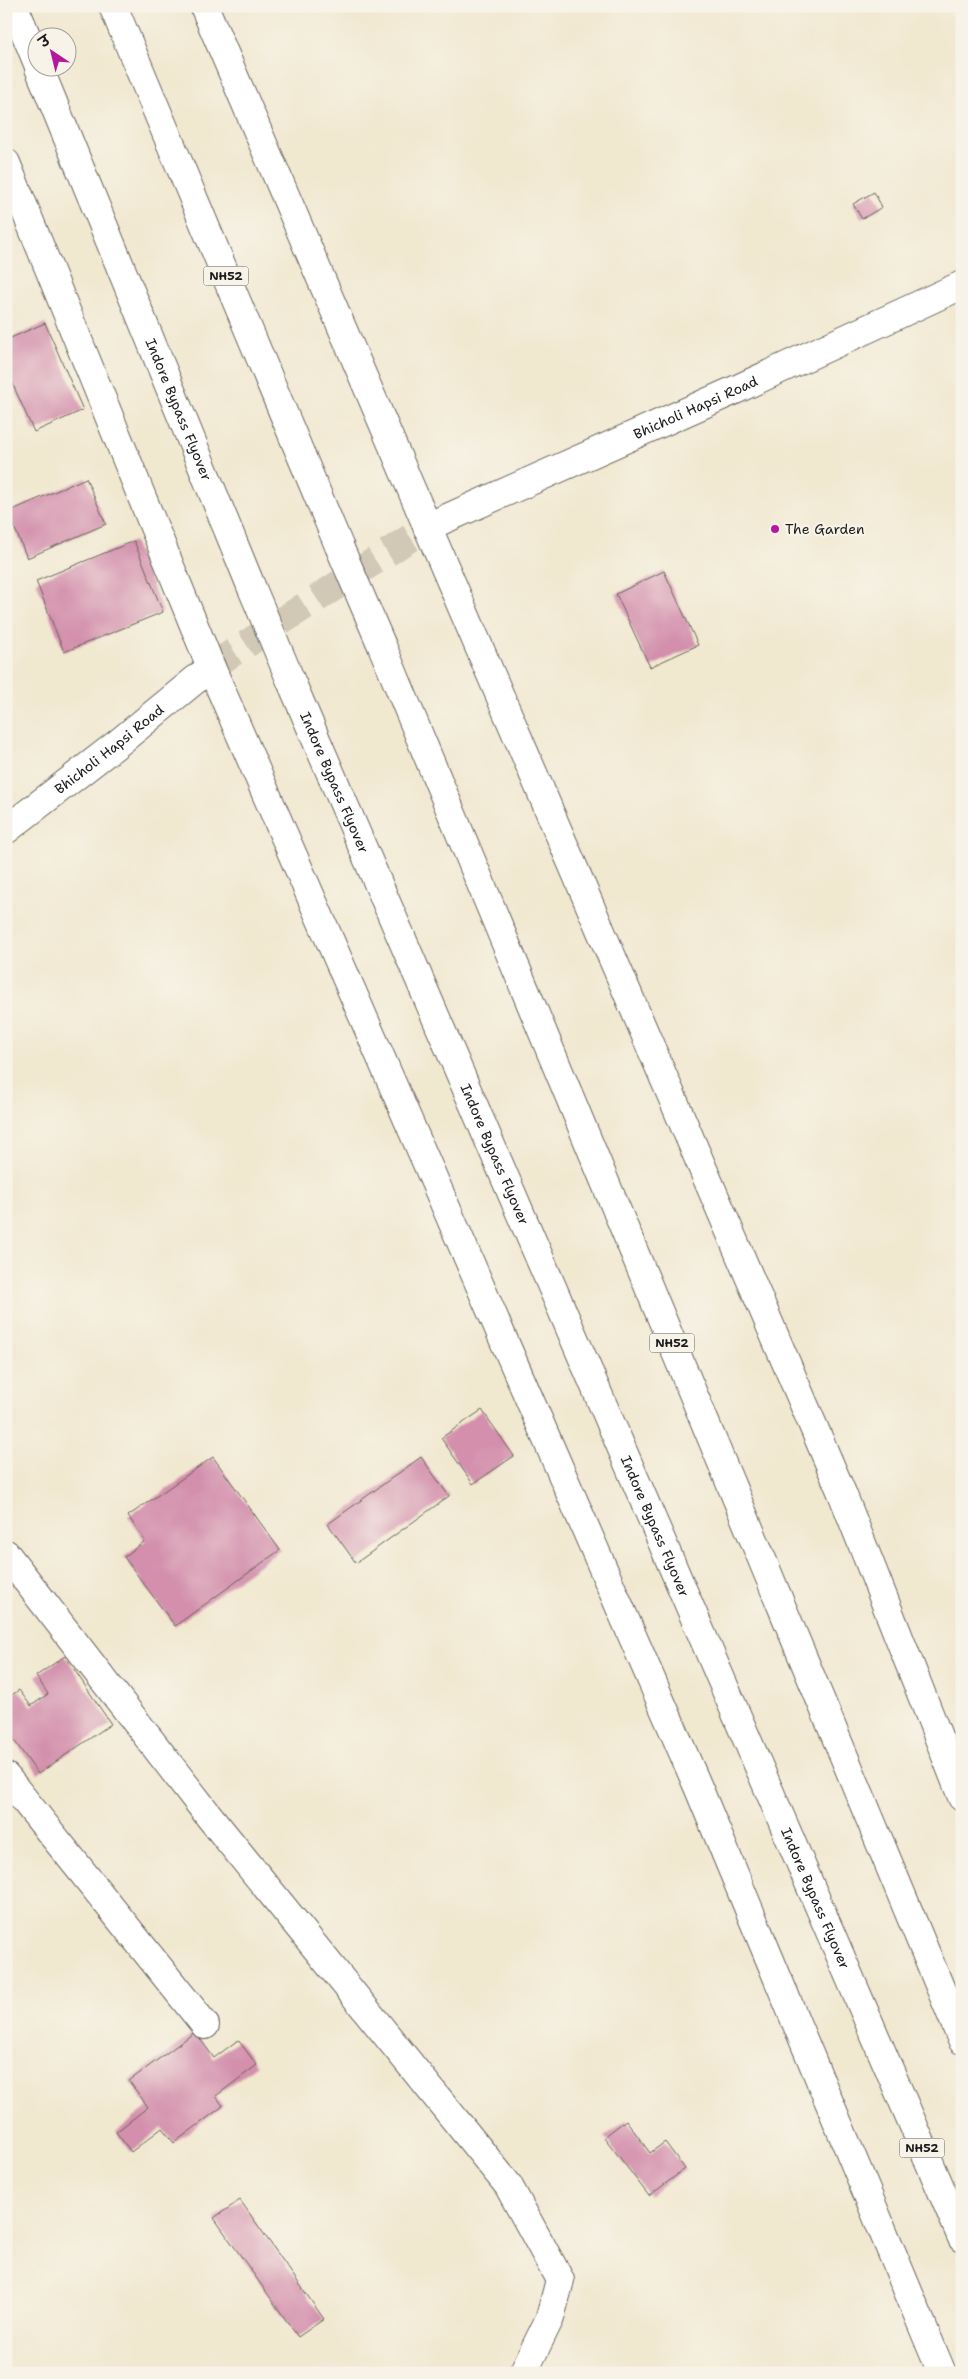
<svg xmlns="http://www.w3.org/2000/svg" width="968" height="2379" viewBox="0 0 968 2379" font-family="'Shantell Sans','Playpen Sans Deva',sans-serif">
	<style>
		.building { fill: #d38fac }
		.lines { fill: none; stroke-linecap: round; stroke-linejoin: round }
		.minor-tunnel { stroke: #d1c9b5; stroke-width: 28; stroke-dasharray: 28 14; stroke-linecap: butt }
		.minor-casing { stroke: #67635b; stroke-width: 30 }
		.highway-casing { stroke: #67635b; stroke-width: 30 }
		.minor { stroke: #fff; stroke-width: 28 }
		.highway { stroke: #fff; stroke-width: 28 }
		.highway-bridge-casing { stroke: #67635b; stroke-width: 30; stroke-linecap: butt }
		.highway-bridge { stroke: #fff; stroke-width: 28 }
		.poi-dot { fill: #b5179e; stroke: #f7f3e8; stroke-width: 2 }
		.labels { text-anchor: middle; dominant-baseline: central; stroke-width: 4.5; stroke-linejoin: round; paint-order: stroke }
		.shield { fill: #f7f3e8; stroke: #5e5c59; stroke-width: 1 }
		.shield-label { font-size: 12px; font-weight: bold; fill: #1c1c1c }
		.street-label { font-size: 14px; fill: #1c1c1c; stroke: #f7f3e8 }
		.poi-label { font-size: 14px; fill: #1c1c1c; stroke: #f7f3e8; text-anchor: start }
	</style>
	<rect width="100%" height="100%" fill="#f7f3e8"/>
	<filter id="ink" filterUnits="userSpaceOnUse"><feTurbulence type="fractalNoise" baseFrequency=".02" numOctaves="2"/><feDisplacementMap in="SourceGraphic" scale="10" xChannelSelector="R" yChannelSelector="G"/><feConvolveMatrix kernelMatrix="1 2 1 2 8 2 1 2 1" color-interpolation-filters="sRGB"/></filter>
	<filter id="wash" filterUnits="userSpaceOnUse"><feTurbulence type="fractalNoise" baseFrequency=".0096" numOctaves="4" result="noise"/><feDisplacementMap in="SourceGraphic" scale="20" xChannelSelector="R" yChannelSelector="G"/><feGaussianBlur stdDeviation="1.12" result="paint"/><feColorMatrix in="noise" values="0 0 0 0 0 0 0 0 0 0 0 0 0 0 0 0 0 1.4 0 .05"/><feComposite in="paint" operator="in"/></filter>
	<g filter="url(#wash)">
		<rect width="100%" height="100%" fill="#f1e8d0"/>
		<g id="blocks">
			<g class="building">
				<polygon points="874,192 882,207 862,219 853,204"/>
				<polygon points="45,323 83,410 34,432 6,369 6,340"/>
				<polygon points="86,478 106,524 27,558 8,512"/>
				<polygon points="134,541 163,612 64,652 36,581"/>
				<polygon points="664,571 698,645 650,667 616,594"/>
				<polygon points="482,1410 514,1456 473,1484 441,1438"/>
				<polygon points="213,1457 280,1550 175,1626 124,1557 145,1541 128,1516"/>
				<polygon points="421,1457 449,1496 356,1563 328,1524"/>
				<polygon points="65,1656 111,1724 38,1774 6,1729 6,1699 19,1690 31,1706 48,1694 36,1676"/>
				<polygon points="195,2032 214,2058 238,2040 257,2065 216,2096 223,2106 174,2143 162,2128 131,2152 116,2132 148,2107 129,2081"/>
				<polygon points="626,2120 650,2153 665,2142 685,2169 649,2196 604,2137"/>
				<polygon points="240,2200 324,2319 298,2337 214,2218"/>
			</g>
		</g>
	</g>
	<g filter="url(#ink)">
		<use href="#blocks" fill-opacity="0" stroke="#67635b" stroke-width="1"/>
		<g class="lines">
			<polyline class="minor-tunnel" points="211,667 427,527"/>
			<defs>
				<g id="minor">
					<polyline points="204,6 842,1493 962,1797"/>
					<polyline points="6,163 211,667 698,1787 942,2373"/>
					<path id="s1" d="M 427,527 L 735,390 L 962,285"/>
					<path id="s2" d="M 6,830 L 117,744 L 211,667"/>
					<polyline points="6,1554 209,1816 508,2185 560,2280 550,2318 523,2373"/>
					<polyline points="6,1777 205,2025"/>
				</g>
				<g id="highway">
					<polyline points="14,6 38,64"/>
					<polyline points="113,6 339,546"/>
					<path id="s3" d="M 39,68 L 251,586"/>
					<polyline points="382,646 962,2040"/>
					<path id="s4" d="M 293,686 L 962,2238"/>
				</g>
			</defs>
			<use href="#minor" class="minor-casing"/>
			<use href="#highway" class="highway-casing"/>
			<use href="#minor" class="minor"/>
			<use href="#highway" class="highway"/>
			<defs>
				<g id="highway-bridge">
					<polyline points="339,546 382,646"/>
					<polyline points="251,586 293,686"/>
				</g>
			</defs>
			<use href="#highway-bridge" class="highway-bridge-casing"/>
			<use href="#highway-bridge" class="highway-bridge"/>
		</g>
	</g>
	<circle class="poi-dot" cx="775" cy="529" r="5"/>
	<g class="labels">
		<g class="shield">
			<rect x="203.5" y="266.5" width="45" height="19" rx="4"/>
			<rect x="649.5" y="1333.5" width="45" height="19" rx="4"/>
			<rect x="899.5" y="2138.5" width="45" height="19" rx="4"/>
		</g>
		<g class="shield-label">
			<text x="226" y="276">NH52</text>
			<text x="672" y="1343">NH52</text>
			<text x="922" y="2148">NH52</text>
		</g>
		<g class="street-label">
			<text stroke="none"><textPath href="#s1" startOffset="294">Bhicholi Hapsi Road</textPath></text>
			<text stroke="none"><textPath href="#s3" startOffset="369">Indore Bypass Flyover</textPath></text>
			<text stroke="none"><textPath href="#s2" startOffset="131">Bhicholi Hapsi Road</textPath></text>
			<text stroke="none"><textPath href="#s4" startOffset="105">Indore Bypass Flyover</textPath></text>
			<text stroke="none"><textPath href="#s4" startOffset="510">Indore Bypass Flyover</textPath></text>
			<text stroke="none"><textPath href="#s4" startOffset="915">Indore Bypass Flyover</textPath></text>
			<text stroke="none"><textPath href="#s4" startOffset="1320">Indore Bypass Flyover</textPath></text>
		</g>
		<g class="poi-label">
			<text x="785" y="529">The Garden</text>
		</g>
	</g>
	<rect width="968" height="2379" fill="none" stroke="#f7f3e8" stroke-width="25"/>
	<g transform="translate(52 52) rotate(325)"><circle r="24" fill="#f7f3e8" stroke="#9f9d96"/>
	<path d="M0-4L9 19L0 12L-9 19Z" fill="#b5179e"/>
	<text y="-8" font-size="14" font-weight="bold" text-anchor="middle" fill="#1c1c1c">उ</text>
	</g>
</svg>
